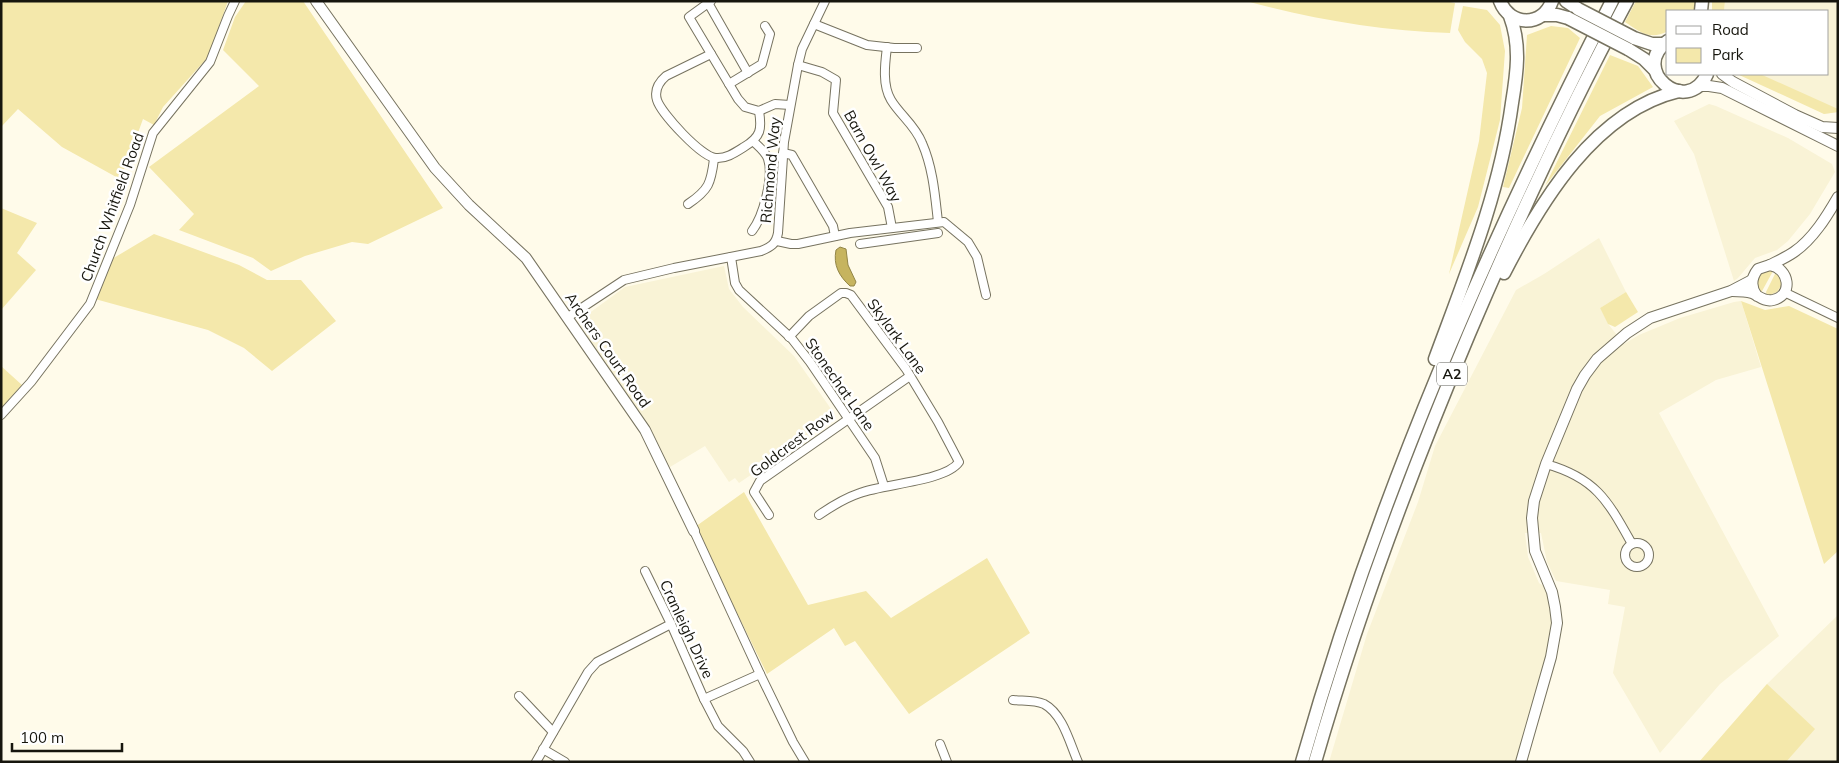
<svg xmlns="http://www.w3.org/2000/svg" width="1839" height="763" viewBox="0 0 1839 763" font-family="Mulish,sans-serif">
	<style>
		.built { fill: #f9f3d6 }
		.green { fill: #f4e8ab }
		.water { fill: #c6b45f; stroke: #928547 }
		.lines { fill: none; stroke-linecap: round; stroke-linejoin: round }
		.minor-casing { stroke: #777360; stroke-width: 10 }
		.tertiary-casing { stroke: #777360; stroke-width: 12 }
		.trunk-casing { stroke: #777360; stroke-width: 15 }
		.minor { stroke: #fff; stroke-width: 8 }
		.tertiary { stroke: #fff; stroke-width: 10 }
		.trunk { stroke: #fff; stroke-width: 12 }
		.trunk-bridge-casing { stroke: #777360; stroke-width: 15; stroke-linecap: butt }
		.trunk-bridge { stroke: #fff; stroke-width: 12 }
		.labels { text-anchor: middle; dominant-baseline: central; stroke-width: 5; stroke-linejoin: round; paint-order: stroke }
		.shield { fill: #fff; stroke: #5d5c56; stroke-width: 1 }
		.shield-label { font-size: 14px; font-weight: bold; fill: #17160e }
		.street-label { font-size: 15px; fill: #17160e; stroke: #fff }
	</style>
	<rect width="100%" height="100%" fill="#fffbea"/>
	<g class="built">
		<polygon points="1725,1 1838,1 1838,112 1824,114 1753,74 1828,74 1828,11 1724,11"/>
		<polygon points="1709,104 1716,106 1788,138 1832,164 1835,172 1810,214 1788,241 1777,250 1755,258 1738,278 1734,281 1694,154 1674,121"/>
		<polygon points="1599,238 1626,292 1600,308 1609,325 1624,344 1639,335 1680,318 1734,302 1741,301 1761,367 1716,380 1659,413 1779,636 1720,684 1660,753 1613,673 1625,607 1608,604 1610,590 1556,581 1547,562 1541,533 1525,533 1528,557 1539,583 1552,592 1557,623 1521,762 1329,762 1367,634 1418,502 1435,446 1516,290 1544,274"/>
		<polygon points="724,266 729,289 743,307 794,356 831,409 830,421 739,483 735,478 729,482 705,446 670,467 581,326 584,317 625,287"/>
		<polygon points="1838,615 1838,762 1699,762 1767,684"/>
	</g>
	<g class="green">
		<polygon points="1,1 228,1 208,57 163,107 154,125 143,119 126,166 118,178 62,147 18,109 1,127"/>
		<polygon points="246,1 303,1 443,208 368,244 352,242 305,256 271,271 253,258 179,230 194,214 149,167 259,86 223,50 235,17"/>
		<path d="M 1246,1 L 1445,1 L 1455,3 L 1450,33 C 1382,31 1312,19 1246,1 Z"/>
		<path d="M 1636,1 L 1696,1 L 1696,11 L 1668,11 L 1668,31 C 1650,41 1640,32 1625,22 Z"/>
		<polygon points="1712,1 1725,1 1724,11 1712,11"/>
		<polygon points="1463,6 1487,10 1500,25 1505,51 1500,120 1478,207 1449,274 1479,141 1487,73 1482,59 1465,42 1458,30"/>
		<polygon points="1551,26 1568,28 1580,38 1509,188 1503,187 1522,108 1527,35"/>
		<polygon points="1610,55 1638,66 1653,87 1600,116 1545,186"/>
		<polygon points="1737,74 1760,74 1838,109 1838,112 1824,114"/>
		<polygon points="1,208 37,223 17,253 36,270 1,310"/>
		<polygon points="154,234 239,265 267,280 301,280 336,321 272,371 244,348 208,330 95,299 112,259"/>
		<path d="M 1770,270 L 1773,271 L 1761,293 C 1755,287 1757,280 1760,273 Z"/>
		<polygon points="1776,272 1781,278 1781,286 1777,292 1767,296 1766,292"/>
		<polygon points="1626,292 1638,312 1615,327 1608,324 1600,308"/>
		<polygon points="1741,301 1765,310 1789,306 1838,329 1838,551 1824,564"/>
		<polygon points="1,366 22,385 1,408"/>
		<polygon points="744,492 808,605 866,591 891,618 987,558 1030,633 909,714 855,641 845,646 834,628 767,674 695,527"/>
		<polygon points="1767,684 1815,729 1786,762 1699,762"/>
	</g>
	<path class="water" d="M 840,247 L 846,249 L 848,265 L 856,282 L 854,286 L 850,286 C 839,276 833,265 836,250 Z"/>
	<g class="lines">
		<defs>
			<g id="minor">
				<polyline points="707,1 748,73"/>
				<polyline points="711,1 689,17 738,99 745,107 759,111 775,104 790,105"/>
				<polyline points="814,24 867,45 894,48 917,48"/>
				<path d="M 887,47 C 885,63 882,85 891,100 C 900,115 915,125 922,143 C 933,168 935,195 938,222"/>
				<path d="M 711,54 L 666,76 C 659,82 654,90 657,100 C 661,113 702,158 716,158 C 726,159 736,152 744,147 C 761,137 762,129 759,111"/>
				<polyline points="798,65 822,72 836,80 833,113 888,207 892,228"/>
				<polyline points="729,84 762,64 770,34 765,26"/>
				<polyline points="783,153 792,155 833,226 835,236"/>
				<path d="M 688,204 C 709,190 711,183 714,159"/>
				<path d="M 752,231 C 763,217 774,177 768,159 C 766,152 758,146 753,141"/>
				<polyline points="777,241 791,244 798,244 850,233 944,222 968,242 977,257 986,295"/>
				<polyline points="860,244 938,233"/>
				<polyline points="731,257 735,283 739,290 792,339 810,362 875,458 884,486"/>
				<polyline points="1784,292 1838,318"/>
				<path d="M 568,317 L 624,280 L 674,268 L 761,251 C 771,247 776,244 778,233 L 784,142 L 798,65 L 802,49 L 825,1"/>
				<path d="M 789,337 L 809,316 L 841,293 L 846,293 L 851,295 L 906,369 L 938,422 L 959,462 C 946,481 884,484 860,493 C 845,498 832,506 819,515"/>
				<polyline points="1,415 31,382 90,304 130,205 153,133 210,62 228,16 235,1"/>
				<path d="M 1546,464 C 1596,478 1608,501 1632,544"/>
				<polyline points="769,515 754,492 760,481 910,376"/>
				<polyline points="694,531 760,674 793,742 805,762"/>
				<circle cx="1637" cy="555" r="12"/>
				<polyline points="645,571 671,624 704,699 718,726 743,751 750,762"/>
				<polyline points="519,696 553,732"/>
				<polyline points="704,699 760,674"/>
				<path d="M 1013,700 C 1023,701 1035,700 1044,704 C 1063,714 1070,744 1078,762"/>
				<polyline points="940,744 947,762"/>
				<polyline points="543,749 565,762"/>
				<polyline points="536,762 588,672 597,662 671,624"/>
			</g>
			<g id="tertiary">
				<polyline points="316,1 435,168 469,205 526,258 645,430 694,531"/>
				<polyline points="1722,74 1733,82 1795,115 1822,127 1838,128"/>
				<polyline points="1698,86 1709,86 1722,88 1838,146"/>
				<path d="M 1770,265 C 1778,261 1787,257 1794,252 C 1813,239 1827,216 1838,197"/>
				<path d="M 1732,291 C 1739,291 1746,291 1752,293 C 1759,296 1764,302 1773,300 C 1794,295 1789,268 1770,265 L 1758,269 C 1751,278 1750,287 1757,296"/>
				<polyline points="1521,762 1551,657 1557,623 1555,607 1552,592 1535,551 1532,518 1534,501 1546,464 1577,389 1585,375 1597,359 1627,333 1650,318 1731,291 1752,280"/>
			</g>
			<g id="trunk">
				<path d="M 1500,1 C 1510,27 1543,27 1552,1"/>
				<polyline points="1566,1 1578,9"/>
				<polyline points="1701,11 1702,1"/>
				<polyline points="1544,15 1557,15 1568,18"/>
				<polyline points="1634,38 1652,44 1664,44"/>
				<path d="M 1668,41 C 1628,69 1687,118 1707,74"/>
				<polyline points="1628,49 1644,59 1655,70"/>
				<path d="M 1504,273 C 1541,201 1595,111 1679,91"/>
				<path d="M 1435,359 C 1466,275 1500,192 1512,103 C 1517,73 1521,45 1510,16"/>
				<path d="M 1302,762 C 1377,497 1487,245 1612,1"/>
				<path d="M 1315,762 C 1357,616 1410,474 1469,334 C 1517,221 1569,109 1627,1"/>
			</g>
		</defs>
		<use href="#minor" class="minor-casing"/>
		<use href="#tertiary" class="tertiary-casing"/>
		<use href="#trunk" class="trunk-casing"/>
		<use href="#minor" class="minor"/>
		<use href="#tertiary" class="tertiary"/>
		<use href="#trunk" class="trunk"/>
		<defs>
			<g id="trunk-bridge">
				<polyline points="1578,9 1634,38"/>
				<polyline points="1568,18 1628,49"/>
			</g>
		</defs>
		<use href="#trunk-bridge" class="trunk-bridge-casing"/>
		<use href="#trunk-bridge" class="trunk-bridge"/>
	</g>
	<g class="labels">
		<rect class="shield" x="1437" y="362.5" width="30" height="23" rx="4"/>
		<g class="shield-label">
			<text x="1452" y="374">A2</text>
		</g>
		<g class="street-label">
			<text transform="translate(873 156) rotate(61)">Barn Owl Way</text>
			<text transform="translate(770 170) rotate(-85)">Richmond Way</text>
			<text transform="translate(112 207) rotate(-70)">Church Whitfield Road</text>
			<text transform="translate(897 336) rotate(54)">Skylark Lane</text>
			<text transform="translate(608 350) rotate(55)">Archers Court Road</text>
			<text transform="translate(840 384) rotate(55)">Stonechat Lane</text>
			<text transform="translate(792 443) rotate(-37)">Goldcrest Row</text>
			<text transform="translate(687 629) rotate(65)">Cranleigh Drive</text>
		</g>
	</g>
	<rect width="1839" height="763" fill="none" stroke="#17160e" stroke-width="5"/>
	<rect x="1666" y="10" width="162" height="65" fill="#ffffff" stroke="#a2a29f"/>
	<rect x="1676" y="26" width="25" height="8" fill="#ffffff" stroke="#a2a29f"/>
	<text x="1712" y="35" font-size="15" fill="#17160e">Road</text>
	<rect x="1676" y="48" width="25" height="15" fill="#f4e8ab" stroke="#a2a29f"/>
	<text x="1712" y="60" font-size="15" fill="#17160e">Park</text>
	<path d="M12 743v8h110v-8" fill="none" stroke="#17160e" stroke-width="2.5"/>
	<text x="20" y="743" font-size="15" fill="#17160e" stroke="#ffffff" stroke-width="4" paint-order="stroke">100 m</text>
</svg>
